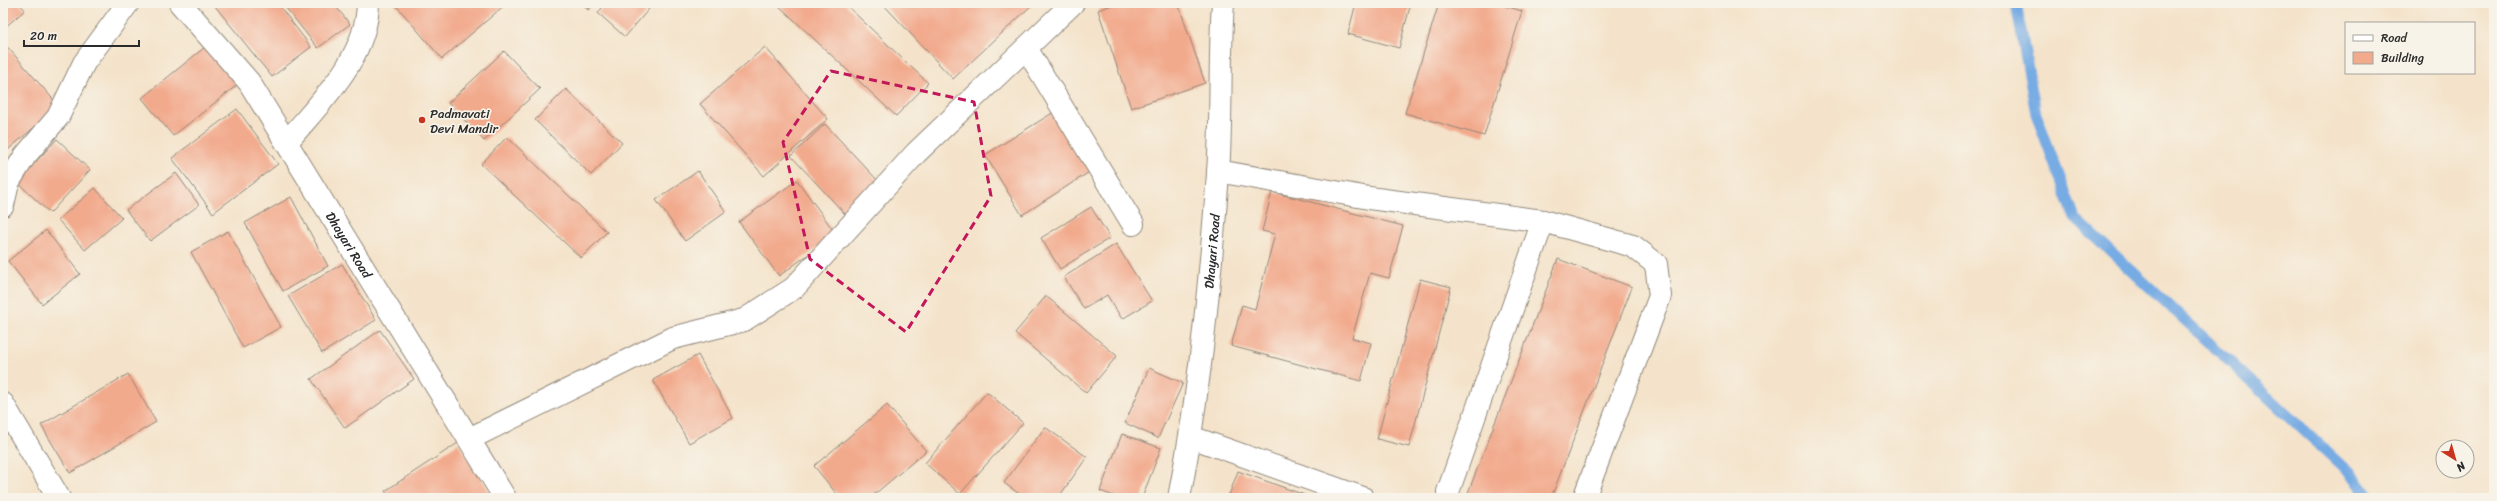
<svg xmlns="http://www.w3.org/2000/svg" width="2497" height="501" viewBox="0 0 2497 501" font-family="Sriracha,sans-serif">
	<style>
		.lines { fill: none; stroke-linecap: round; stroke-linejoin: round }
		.stream { stroke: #76abe3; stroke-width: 11 }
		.building { fill: #f2aa8d }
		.service-casing { stroke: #90877a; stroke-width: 24 }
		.minor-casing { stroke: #90877a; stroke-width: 24 }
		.service { stroke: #fff; stroke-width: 22 }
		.minor { stroke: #fff; stroke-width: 22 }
		.marked { fill: none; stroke: #c2185b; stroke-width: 3; stroke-dasharray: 8 5; stroke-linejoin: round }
		.poi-dot { fill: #c8321e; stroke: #f7f3e8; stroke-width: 1.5 }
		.labels { text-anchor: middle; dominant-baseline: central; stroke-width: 3.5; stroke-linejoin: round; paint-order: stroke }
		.poi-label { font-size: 13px; fill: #2b2b2b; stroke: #f7f3e8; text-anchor: start }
		.street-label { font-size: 13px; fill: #2b2b2b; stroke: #f7f3e8 }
	</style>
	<rect width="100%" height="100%" fill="#f7f3e8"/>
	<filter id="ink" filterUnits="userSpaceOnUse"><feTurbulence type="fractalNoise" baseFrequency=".025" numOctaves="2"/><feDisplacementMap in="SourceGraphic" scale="8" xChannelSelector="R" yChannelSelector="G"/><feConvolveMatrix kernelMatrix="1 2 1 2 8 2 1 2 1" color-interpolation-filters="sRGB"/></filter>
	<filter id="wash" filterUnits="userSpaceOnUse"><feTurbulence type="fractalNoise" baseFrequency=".012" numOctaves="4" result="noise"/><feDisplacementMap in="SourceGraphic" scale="16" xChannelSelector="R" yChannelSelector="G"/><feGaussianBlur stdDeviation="0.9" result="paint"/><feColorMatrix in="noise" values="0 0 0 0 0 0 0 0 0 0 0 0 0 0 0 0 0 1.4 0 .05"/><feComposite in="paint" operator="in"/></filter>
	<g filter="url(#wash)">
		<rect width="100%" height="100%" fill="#f4e3ca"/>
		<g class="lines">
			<polyline class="stream" points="2016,3 2036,114 2075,218 2357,480 2371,498"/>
		</g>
		<g id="blocks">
			<g class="building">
				<polygon points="3,3 19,3 25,10 3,29"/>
				<polygon points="219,3 277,3 311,47 272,77 215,6"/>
				<polygon points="282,3 333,3 350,24 318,48"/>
				<polygon points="394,3 507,3 442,59"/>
				<polygon points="581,3 595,3 588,10"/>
				<polygon points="606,3 654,3 625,37 598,13"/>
				<polygon points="776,3 844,3 928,83 896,116"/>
				<polygon points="882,3 1034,3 953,79"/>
				<polygon points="1117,3 1178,3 1205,83 1131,108 1098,10"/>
				<polygon points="1356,3 1411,3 1399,48 1348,34"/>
				<polygon points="1439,3 1495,3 1522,11 1484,136 1405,113"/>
				<polygon points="3,42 59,106 3,154"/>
				<polygon points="210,43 241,82 173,136 142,98"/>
				<polygon points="765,47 828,119 764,176 700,104"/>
				<polygon points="504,51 540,89 484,141 448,103"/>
				<polygon points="566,89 622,143 591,175 535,120"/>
				<polygon points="237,109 278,164 213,213 172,158"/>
				<polygon points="1054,112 1091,171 1022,215 985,155"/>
				<polygon points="825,124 880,183 846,215 791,156"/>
				<polygon points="507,137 607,232 581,258 481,164"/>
				<polygon points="57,139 90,170 50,213 17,182"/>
				<polygon points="698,171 726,212 685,241 656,200"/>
				<polygon points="176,173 199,205 150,241 126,210"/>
				<polygon points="797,180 836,234 779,276 739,222"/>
				<polygon points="95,188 122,218 85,250 58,220"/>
				<polygon points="1272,192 1403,226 1389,278 1370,273 1352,338 1371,343 1361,381 1231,346 1242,305 1255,309 1275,234 1262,231"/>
				<polygon points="291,197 328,266 283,291 245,223"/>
				<polygon points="1091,207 1110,238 1060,269 1041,238"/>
				<polygon points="46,230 80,274 42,304 8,261"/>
				<polygon points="228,231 281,327 243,348 191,252"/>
				<polygon points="1116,244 1152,301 1122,319 1107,295 1084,309 1064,277"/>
				<polygon points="1558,259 1632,287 1551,498 1466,498"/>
				<polygon points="342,264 376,320 322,353 288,296"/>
				<polygon points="1420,279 1451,287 1409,447 1377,439"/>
				<polygon points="1046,296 1117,356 1086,393 1015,333"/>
				<polygon points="380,330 414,379 345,428 311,379"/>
				<polygon points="698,355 733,418 689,443 653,380"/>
				<polygon points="1149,368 1183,383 1158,438 1125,423"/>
				<polygon points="128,374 156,422 70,473 41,425"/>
				<polygon points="987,392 1023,423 960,494 925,463"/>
				<polygon points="887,405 926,451 870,498 840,498 814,466"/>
				<polygon points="1045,427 1087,457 1058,498 1025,498 1004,483"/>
				<polygon points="1122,434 1161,448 1142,498 1120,498 1100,491"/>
				<polygon points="458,443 494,498 390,498 385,491"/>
				<polygon points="1238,471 1313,498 1228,498"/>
			</g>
		</g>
	</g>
	<g filter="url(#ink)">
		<use href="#blocks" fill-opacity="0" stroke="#90877a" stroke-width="1"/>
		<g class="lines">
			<defs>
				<g id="service">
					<polyline points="1191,437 1363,498"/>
					<polyline points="1448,492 1543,221"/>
				</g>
				<g id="minor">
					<path id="s1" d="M 180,3 L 249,82 L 505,498"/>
					<polyline points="1026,48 1133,224"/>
					<path d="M 287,142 C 320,102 367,59 368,3"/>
					<polyline points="1218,171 1369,198 1543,221 1633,246 1656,264 1660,296 1584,498"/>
					<polyline points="3,205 8,183 25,156 58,117 84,63 128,3"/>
					<polyline points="3,404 59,498"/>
					<polyline points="469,439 673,338 744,320 794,288 916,153 1073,3"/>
					<path id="s2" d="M 1179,498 C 1200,391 1210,281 1218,173 C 1222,117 1219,60 1223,3"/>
				</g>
			</defs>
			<use href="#service" class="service-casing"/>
			<use href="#minor" class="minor-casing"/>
			<use href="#service" class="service"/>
			<use href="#minor" class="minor"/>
		</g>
	</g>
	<path class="marked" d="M 831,71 L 974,102 L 991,196 L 906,332 L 810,259 L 783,142 Z"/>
	<circle class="poi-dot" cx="422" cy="120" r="4"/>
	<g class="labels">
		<g class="poi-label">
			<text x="430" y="113">Padmavati<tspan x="430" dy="15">Devi Mandir</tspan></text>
		</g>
		<g class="street-label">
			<text stroke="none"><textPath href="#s1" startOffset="296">Dhayari Road</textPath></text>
			<text stroke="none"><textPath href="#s2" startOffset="249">Dhayari Road</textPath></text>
		</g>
	</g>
	<rect width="2497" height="501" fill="none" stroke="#f7f3e8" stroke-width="16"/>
	<rect x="2345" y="22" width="130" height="52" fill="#f7f3e8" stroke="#a5a39c"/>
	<rect x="2353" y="35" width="20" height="6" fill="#ffffff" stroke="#a5a39c"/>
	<text x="2381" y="42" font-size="12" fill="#2b2b2b">Road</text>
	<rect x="2353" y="52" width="20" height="12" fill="#f2aa8d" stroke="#a5a39c"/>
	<text x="2381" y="62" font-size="12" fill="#2b2b2b">Building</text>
	<g transform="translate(2455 459) rotate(143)"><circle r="19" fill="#f7f3e8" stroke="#a5a39c"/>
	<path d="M0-3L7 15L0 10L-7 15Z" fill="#c8321e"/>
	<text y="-6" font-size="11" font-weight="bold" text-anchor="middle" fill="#2b2b2b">N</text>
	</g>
	<path d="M24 40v6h115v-6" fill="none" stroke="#2b2b2b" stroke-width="2"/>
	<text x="30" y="40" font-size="12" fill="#2b2b2b" stroke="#f7f3e8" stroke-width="3" paint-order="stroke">20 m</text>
</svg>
